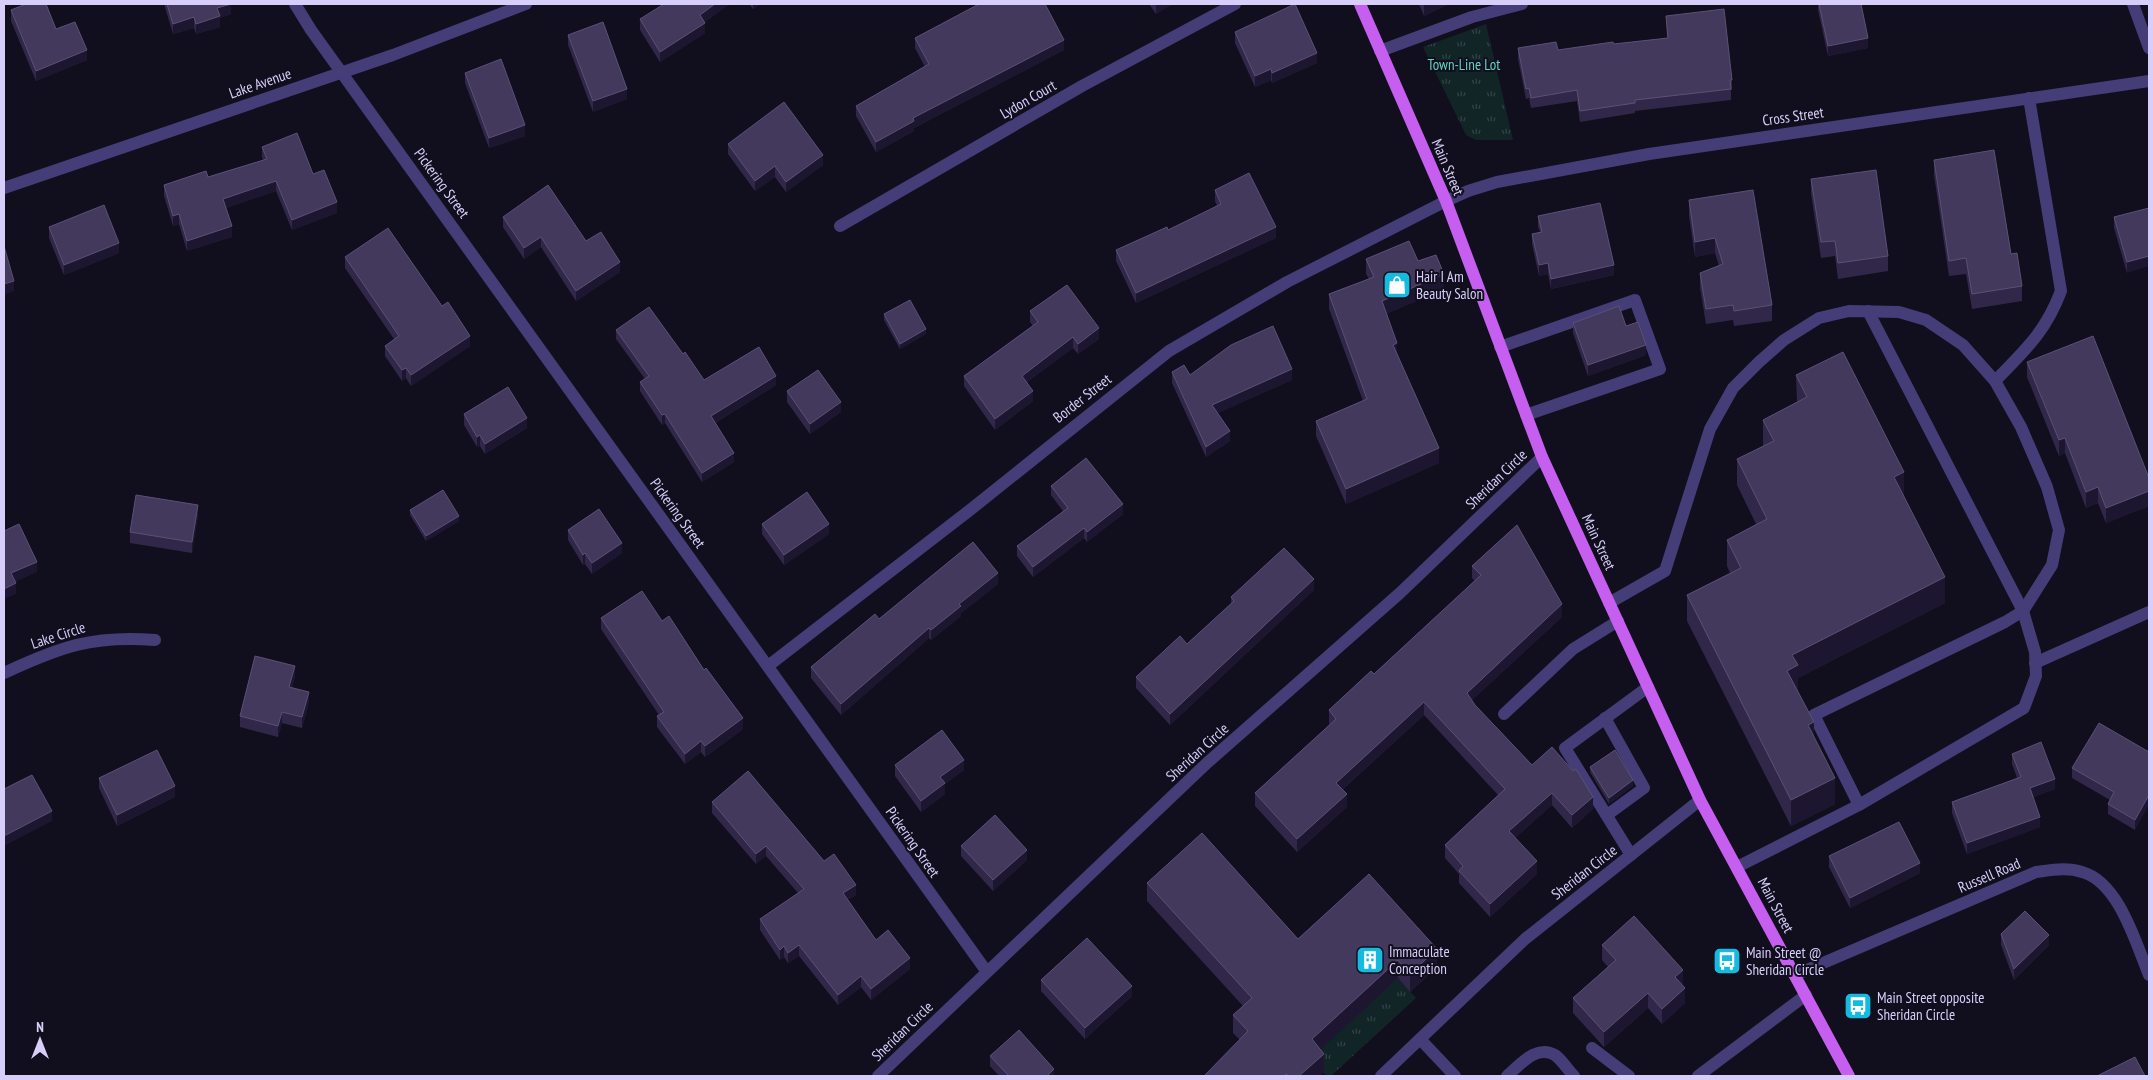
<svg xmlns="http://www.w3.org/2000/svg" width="2153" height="1080" viewBox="0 0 2153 1080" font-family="'PT Sans Narrow',sans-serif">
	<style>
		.park { fill: url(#park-tufts) }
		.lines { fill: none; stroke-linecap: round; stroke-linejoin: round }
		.service { stroke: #443d77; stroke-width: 12 }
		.minor { stroke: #443d77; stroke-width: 12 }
		.tertiary { stroke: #443d77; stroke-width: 12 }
		.primary { stroke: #c65ff0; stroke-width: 12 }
		.wall { fill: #312849 }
		.shaded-wall { fill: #1d1630 }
		.building { fill: #43395c; stroke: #5a5175 }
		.labels { text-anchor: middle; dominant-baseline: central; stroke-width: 4; stroke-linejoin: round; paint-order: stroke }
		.park-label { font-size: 15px; fill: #62d2c0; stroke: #110e1d }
		.street-label { font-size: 15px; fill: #d7cefa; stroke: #110e1d }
		.poi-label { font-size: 15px; fill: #d7cefa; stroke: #110e1d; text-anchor: start }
	</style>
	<defs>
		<pattern id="park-tufts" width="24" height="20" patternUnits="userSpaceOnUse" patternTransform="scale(1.25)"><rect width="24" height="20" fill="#112526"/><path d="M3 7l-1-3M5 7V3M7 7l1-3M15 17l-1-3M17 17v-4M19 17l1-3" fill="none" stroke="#334346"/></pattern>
	</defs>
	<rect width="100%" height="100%" fill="#110e1d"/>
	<g class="park">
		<polygon points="1486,24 1513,140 1476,140 1466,135 1423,47"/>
		<polygon points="1393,973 1416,998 1331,1076 1327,1076 1303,1053"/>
	</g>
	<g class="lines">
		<g class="service">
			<polyline points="2133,4 2149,48"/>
			<polyline points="1500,347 1635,300 1660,369 1526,415"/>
			<path d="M 1995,381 C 2025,350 2045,333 2061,291 L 2029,98"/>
			<polyline points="1609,603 1665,571 1710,429 1733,388 1759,362 1784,340 1819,318 1849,311 1899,312 1926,320 1963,345 1995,381 2021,427 2047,487 2059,530 2052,565 2023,611 2005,622 1814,715 1859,805"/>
			<polyline points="2035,663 2149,612"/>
			<polyline points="1504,714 1573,649 1618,621"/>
			<polyline points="1605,718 1644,788 1607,815"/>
			<polyline points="1631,855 1565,748 1648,687"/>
			<polyline points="1737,867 1859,805 2024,708 2036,676 2035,652 2023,611 1868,311"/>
			<polyline points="1420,1039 1455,1076"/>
			<polyline points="1592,1048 1629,1076"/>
			<path d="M 1507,1076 C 1520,1065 1536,1044 1555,1055 C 1562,1060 1568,1070 1574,1076"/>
			<polyline points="1698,1076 1806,995"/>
		</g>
		<g class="minor">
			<polyline points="295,4 311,30 987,972"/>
			<polyline points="1380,51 1472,17 1522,4"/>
			<polyline points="840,226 1082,86 1235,4"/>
			<polyline points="768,666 970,510 1169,351 1287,282 1446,201"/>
			<path d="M 4,673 C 60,647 92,635 155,640"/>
			<path d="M 1795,975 L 2036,872 C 2052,870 2067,867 2082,872 C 2119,882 2136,944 2149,975"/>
			<polyline points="878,1076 1207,763 1400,593 1542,457"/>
			<polyline points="1381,1076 1525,939 1700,800"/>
		</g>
		<g class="tertiary">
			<polyline points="4,188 393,55 526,4"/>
			<polyline points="1446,201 1468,191 1497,182 1649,154 2149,81"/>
		</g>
		<polyline class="primary" points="1360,4 1446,201 1542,457 1700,800 1849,1076"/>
	</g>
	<g class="wall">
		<polygon points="164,4 231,4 231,14 220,18 220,27 196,34 194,28 173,34"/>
		<polygon points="749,4 760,4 753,9"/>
		<polygon points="1149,4 1172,4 1156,14"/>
		<polygon points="1419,4 1449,4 1424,16"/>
		<polygon points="1818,4 1861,4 1868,48 1828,56 1818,10"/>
		<polygon points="11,10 56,29 87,60 36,81 11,21"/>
		<polygon points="1666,16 1732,80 1732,90 1731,90 1731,100 1635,111 1635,113 1580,122 1577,101 1531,108 1529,98 1526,99 1518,59 1518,48 1558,50 1614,44 1667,38"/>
		<polygon points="640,19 705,22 705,33 660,62 640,30"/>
		<polygon points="1235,32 1317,63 1272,83 1271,80 1255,87 1235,43"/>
		<polygon points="568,35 627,99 593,112 568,45"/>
		<polygon points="915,38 1064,50 914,128 914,131 876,152 856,116 856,106 925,67 915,48"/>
		<polygon points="465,73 525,136 489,148 465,83"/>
		<polygon points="728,144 823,165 786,192 775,177 755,191 728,154"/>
		<polygon points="262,147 313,174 337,213 292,230 276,191 226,208 232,237 187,251 179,224 173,226 164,196 164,185 208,177 263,160 262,157"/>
		<polygon points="1934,160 2011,254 2022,286 2022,301 1972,309 1966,274 1949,276 1934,175"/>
		<polygon points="1811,179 1888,256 1888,271 1838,279 1835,256 1821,258 1811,194"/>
		<polygon points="1215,190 1276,238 1136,303 1116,261 1116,250 1168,230 1217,206 1215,201"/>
		<polygon points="1689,200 1772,305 1772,321 1734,326 1733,320 1706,324 1700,288 1700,273 1719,266 1715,253 1695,257 1689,216"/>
		<polygon points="2149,208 2127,273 2114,228 2114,217"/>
		<polygon points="1538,216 1614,275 1551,289 1548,274 1539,276 1532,244 1532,234 1540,232 1538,227"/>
		<polygon points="503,217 620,272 576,301 541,247 524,259 503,227"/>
		<polygon points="49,227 119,253 64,275 49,238"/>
		<polygon points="345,257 470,346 411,386 406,378 402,381 385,356 385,346 394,339 345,268"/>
		<polygon points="1366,259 1418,261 1444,289 1386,314 1397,353 1439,463 1346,504 1316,436 1316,421 1363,401 1329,309 1329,294 1369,279 1366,274"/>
		<polygon points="1030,311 1099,339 1078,354 1073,348 1027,382 1033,401 995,430 964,386 964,376 1033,326 1030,322"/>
		<polygon points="884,314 926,334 900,349 884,320"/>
		<polygon points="1573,323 1626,326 1646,355 1588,376 1573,333"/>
		<polygon points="616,330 683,354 704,380 776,385 715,423 734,462 702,482 665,423 662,425 640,391 640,382 645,379 616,339"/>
		<polygon points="2027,362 2149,491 2149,506 2106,523 2098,503 2086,508 2065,453 2059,456 2027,377"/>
		<polygon points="1172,372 1190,375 1292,380 1217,413 1230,441 1206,457 1172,383"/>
		<polygon points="1796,375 1904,497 1945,603 1798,678 1798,691 1814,737 1835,804 1791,826 1687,621 1687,595 1730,573 1727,566 1727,540 1756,524 1737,485 1737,459 1763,446 1763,420 1797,402"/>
		<polygon points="787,391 841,412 810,434 787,402"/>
		<polygon points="464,414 527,428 485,454 480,446 477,447 464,425"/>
		<polygon points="1051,486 1123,514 1087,542 1084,538 1033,577 1017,556 1017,546 1063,511 1051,495"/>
		<polygon points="410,510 459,521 426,541 410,515"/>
		<polygon points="198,515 192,553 130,543 130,532"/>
		<polygon points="762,524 829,534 784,565 762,534"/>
		<polygon points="568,530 622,553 592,574 585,564 583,565 568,540"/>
		<polygon points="1472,566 1562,617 1472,700 1475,705 1532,765 1593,809 1572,828 1552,805 1515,838 1537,874 1490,917 1459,883 1459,874 1445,858 1445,845 1498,795 1424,715 1343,789 1347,807 1297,852 1255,806 1255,793 1330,725 1329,723 1329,710 1374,674 1475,581 1472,578"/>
		<polygon points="998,584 961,613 961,616 931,640 929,638 841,715 811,678 811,667 879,619"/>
		<polygon points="1314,590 1170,725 1136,688 1136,677 1187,644 1231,604 1231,597"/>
		<polygon points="601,618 662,621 704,670 743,729 705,757 701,752 685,764 657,727 657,716 659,715 601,629"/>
		<polygon points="295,676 292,688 309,703 302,728 282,723 278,737 240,727 240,716"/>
		<polygon points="2149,752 2135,830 2108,814 2108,804 2110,800 2072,778 2072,768"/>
		<polygon points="2012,754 2055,789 2033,797 2040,827 1967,854 1952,813 1952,802 2017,778 2012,764"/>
		<polygon points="895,765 964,770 945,784 945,794 921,812 895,776"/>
		<polygon points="1590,767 1633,786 1609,804 1590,772"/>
		<polygon points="99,778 175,797 117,826 99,788"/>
		<polygon points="712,802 824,861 856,895 848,900 876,940 910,969 871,1000 861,987 838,1005 799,956 788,963 784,957 780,960 760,930 760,919 798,893 766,856 756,864 712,813"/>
		<polygon points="961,846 1027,860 993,891 961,856"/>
		<polygon points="1829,856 1920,873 1850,908 1829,867"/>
		<polygon points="1147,883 1298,939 1437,967 1410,992 1398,978 1320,1049 1324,1072 1319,1076 1204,1076 1240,1040 1233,1033 1233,1015 1243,1006 1147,901"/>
		<polygon points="2001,934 2049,945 2014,980 2001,945"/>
		<polygon points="1602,945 1683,985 1685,1003 1662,1024 1648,1008 1604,1047 1573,1013 1573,998 1608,967 1602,960"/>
		<polygon points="1041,980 1132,996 1085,1039 1041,991"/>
		<polygon points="990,1056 1054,1076 999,1076 990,1066"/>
	</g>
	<g class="shaded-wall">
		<polygon points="231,4 231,14 220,18 220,27 196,34 196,24 217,8"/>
		<polygon points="715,4 730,4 700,26 700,15"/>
		<polygon points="753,4 760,4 753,9"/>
		<polygon points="1156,4 1172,4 1156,14"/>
		<polygon points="1427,4 1449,4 1424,16 1424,5"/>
		<polygon points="194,17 194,28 173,34 173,24"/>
		<polygon points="705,23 705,33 660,62 660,52"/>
		<polygon points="1868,38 1868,48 1828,56 1828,46"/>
		<polygon points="1064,40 1064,50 914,128 914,131 876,152 876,142 913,118"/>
		<polygon points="87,50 87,60 36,81 36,71"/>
		<polygon points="1317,53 1317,63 1272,83 1272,73"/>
		<polygon points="1271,69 1271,80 1255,87 1255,76"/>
		<polygon points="627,89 627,99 593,112 593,101"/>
		<polygon points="525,125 525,136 489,148 489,138"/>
		<polygon points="823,155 823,165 786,192 786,182"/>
		<polygon points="775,166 775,177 755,191 755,181"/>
		<polygon points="276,181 276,191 223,209 223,199"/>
		<polygon points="337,202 337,213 292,230 292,220"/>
		<polygon points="179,214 179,224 173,226 173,216"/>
		<polygon points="232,226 232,237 187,251 187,241"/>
		<polygon points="1276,227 1276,238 1136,303 1136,293"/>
		<polygon points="541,237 541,247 524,259 524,248"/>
		<polygon points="1715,238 1715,253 1695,257 1695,242"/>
		<polygon points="119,243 119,253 64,275 64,265"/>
		<polygon points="2149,256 2149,266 2127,273 2127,262"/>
		<polygon points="620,262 620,272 576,301 576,291"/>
		<polygon points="1548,263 1548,274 1539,276 1539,265"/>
		<polygon points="1614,265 1614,275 1551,289 1551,279"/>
		<polygon points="1444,274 1444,289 1382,316 1382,301"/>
		<polygon points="14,281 14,291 4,295 4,284"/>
		<polygon points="1099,328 1099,339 1078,354 1078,344"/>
		<polygon points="926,329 926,334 900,349 900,344"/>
		<polygon points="470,336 470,346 411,386 411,375"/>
		<polygon points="1073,337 1073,348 1022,386 1022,376"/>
		<polygon points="1397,343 1397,358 1393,345"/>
		<polygon points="1646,345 1646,355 1588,376 1588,365"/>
		<polygon points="406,368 406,378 402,381 402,370"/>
		<polygon points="1292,369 1292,380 1212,416 1212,405"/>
		<polygon points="776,376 776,385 711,425 711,416"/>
		<polygon points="1033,391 1033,401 995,430 995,419"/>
		<polygon points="841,402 841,412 810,434 810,424"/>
		<polygon points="665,414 665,423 662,425 662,415"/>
		<polygon points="527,418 527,428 485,454 485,444"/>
		<polygon points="1230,431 1230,441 1206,457 1206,447"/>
		<polygon points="480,435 480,446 477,447 477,437"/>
		<polygon points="2065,438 2065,453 2059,456 2059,440"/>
		<polygon points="1439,448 1439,463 1346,504 1346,489"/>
		<polygon points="734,453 734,462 702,482 702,473"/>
		<polygon points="1904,472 1904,498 1894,477"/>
		<polygon points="2098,487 2098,503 2086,508 2086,492"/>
		<polygon points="2149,491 2149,506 2106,523 2106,508"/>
		<polygon points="1123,504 1123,514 1087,542 1087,532"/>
		<polygon points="198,505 198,515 192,553 192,542"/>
		<polygon points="459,516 459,521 426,541 426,536"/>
		<polygon points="829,524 829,534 784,565 784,555"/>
		<polygon points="1084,528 1084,538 1033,577 1033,567"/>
		<polygon points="622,543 622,553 592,574 592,563"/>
		<polygon points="585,553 585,564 583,565 583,555"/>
		<polygon points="37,562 37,572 11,584 11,573"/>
		<polygon points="998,573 998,584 961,613 961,616 931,640 931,630 959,604"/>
		<polygon points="1945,577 1945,603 1798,678 1798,691 1787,671 1792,655"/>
		<polygon points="1314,579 1314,590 1170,725 1170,714"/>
		<polygon points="16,583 16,594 4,599 4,589"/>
		<polygon points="1562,604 1562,617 1467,705 1467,693"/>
		<polygon points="929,628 929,638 841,715 841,704"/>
		<polygon points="295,666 295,676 289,698 289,687"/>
		<polygon points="309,692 309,703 302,728 302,717"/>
		<polygon points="1424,702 1424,715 1336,795 1336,783"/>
		<polygon points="282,712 282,723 278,737 278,726"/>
		<polygon points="743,718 743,729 705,757 705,746"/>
		<polygon points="1814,722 1814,748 1808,725"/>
		<polygon points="701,741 701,752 685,764 685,754"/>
		<polygon points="964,760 964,770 945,784 945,794 921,812 921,801 940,777"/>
		<polygon points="1835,778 1835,804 1791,826 1791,800"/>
		<polygon points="2055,779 2055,789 2030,798 2030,788"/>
		<polygon points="1633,780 1633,786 1609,804 1609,798"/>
		<polygon points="175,786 175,797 117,826 117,815"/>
		<polygon points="1552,793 1552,805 1509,844 1509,831"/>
		<polygon points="1347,794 1347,807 1297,852 1297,839"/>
		<polygon points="2149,795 2149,805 2135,830 2135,820"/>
		<polygon points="1593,797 1593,809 1572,828 1572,815"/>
		<polygon points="52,811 52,821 4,846 4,836"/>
		<polygon points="2040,817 2040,827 1967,854 1967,843"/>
		<polygon points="766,846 766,856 756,864 756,854"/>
		<polygon points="1027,850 1027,860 993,891 993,880"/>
		<polygon points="1537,861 1537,874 1490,917 1490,904"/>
		<polygon points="1920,863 1920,873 1850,908 1850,898"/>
		<polygon points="856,885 856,895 843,904 843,893"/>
		<polygon points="2049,935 2049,945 2014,980 2014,969"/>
		<polygon points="799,945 799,956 788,963 788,953"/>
		<polygon points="784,946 784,957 780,960 780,950"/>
		<polygon points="1437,949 1437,967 1410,992 1410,974"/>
		<polygon points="910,958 910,969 871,1000 871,989"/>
		<polygon points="1398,960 1398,978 1312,1058 1312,1039"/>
		<polygon points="1683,970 1683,986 1675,977"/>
		<polygon points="861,976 861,987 838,1005 838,995"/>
		<polygon points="1132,986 1132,996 1085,1039 1085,1028"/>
		<polygon points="1685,988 1685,1003 1662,1024 1662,1009"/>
		<polygon points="1648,993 1648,1008 1604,1047 1604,1032"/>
		<polygon points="1324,1054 1324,1072 1319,1076 1299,1076"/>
		<polygon points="1054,1069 1054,1076 1047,1076"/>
	</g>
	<g class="building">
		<polygon points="26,4 46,4 56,29 75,22 87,50 36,71 11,10"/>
		<polygon points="167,4 231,4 217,8 220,16 196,24 194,17 173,24"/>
		<polygon points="664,4 715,4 700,15 705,23 660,52 640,19"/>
		<polygon points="979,4 1045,4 1064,40 913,118 914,121 876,142 856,106 929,64 915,38"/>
		<polygon points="1295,4 1317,53 1272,73 1271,69 1255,76 1235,32"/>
		<polygon points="1819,4 1861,4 1868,38 1828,46"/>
		<polygon points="1724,9 1732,80 1730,80 1731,89 1635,100 1635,103 1580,111 1577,90 1531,98 1529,88 1526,89 1518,48 1556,42 1558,50 1613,42 1614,44 1668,38 1666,16"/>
		<polygon points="603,22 627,89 593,101 568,35"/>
		<polygon points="501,59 525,125 489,138 465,73"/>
		<polygon points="784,102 823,155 786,182 775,166 755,181 728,144"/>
		<polygon points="297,133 313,174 324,170 337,202 292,220 276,181 223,199 232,226 187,241 179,214 173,216 164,185 206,171 208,177 267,159 262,147"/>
		<polygon points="1994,150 2011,254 2017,253 2022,286 1972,294 1966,258 1949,261 1934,160"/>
		<polygon points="1876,170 1888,256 1838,263 1835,241 1821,242 1811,179"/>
		<polygon points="1249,173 1276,227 1136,293 1116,250 1167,227 1168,230 1221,204 1215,190"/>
		<polygon points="548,185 586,241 601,232 620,262 576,291 541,237 524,248 503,217"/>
		<polygon points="1753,190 1772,305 1734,311 1733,305 1706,309 1700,273 1723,264 1715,238 1695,242 1689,200"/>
		<polygon points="1600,203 1614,265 1551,279 1548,263 1539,265 1532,234 1542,232 1538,216"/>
		<polygon points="104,205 119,243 64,265 49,227"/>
		<polygon points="2149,208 2149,256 2127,262 2114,217"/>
		<polygon points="388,228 442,306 448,302 470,336 411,375 406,368 402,370 385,346 399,336 345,257"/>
		<polygon points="1409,241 1418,261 1436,255 1444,274 1382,301 1397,343 1393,345 1439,448 1346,489 1316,421 1367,399 1329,294 1374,277 1366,259"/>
		<polygon points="4,246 14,281 4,284"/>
		<polygon points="1067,285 1099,328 1078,344 1073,337 1022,376 1033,391 995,419 964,376 1038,322 1030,311"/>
		<polygon points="910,300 926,329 900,344 884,314"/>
		<polygon points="1619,306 1626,326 1638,322 1646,345 1588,365 1573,323"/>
		<polygon points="649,307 683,354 685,352 704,380 759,347 776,376 711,416 734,453 702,473 665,414 662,415 640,382 649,376 616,330"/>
		<polygon points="1273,326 1292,369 1212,405 1230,431 1206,447 1172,372 1184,365 1190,375 1231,345"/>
		<polygon points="2093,336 2149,478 2149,491 2106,508 2098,487 2086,492 2065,438 2059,440 2027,362"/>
		<polygon points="1843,352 1904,472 1894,477 1945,577 1792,655 1798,665 1787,671 1814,722 1808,725 1835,778 1791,800 1687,595 1741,568 1727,540 1767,519 1737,459 1774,441 1763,420 1807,397 1796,375"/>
		<polygon points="818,370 841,402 810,424 787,391"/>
		<polygon points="508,387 527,418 485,444 480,435 477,437 464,414"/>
		<polygon points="1086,458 1123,504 1087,532 1084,528 1033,567 1017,546 1068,508 1051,486"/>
		<polygon points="443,490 459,516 426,536 410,510"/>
		<polygon points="807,492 829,524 784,555 762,524"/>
		<polygon points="136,495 198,505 192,542 130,532"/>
		<polygon points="599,509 622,543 592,563 585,553 583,555 568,530"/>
		<polygon points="19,524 37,562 11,573 16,583 4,589 4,531"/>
		<polygon points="1517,525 1562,604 1467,693 1475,705 1532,765 1552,747 1573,771 1576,769 1593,797 1572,815 1552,793 1509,831 1537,861 1490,904 1459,871 1463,866 1445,845 1505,789 1424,702 1336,783 1347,794 1297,839 1255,793 1336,719 1329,710 1371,671 1374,674 1481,575 1472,566"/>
		<polygon points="973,542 998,573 959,604 961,606 931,630 929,628 841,704 811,667 875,614 879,619"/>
		<polygon points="1284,548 1314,579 1170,714 1136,677 1180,636 1187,644 1234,601 1231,597"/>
		<polygon points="642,591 662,621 669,616 704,670 706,668 743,718 705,746 701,741 685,754 657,716 664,712 601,618"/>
		<polygon points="255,656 295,666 289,687 309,692 302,717 282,712 278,726 240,716"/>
		<polygon points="2099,723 2149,752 2149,795 2135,820 2108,804 2114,792 2072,768"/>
		<polygon points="942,730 964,760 940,777 945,783 921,801 895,765"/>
		<polygon points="2041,742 2055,779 2030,788 2040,817 1967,843 1952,802 2021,777 2012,754"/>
		<polygon points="157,750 175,786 117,815 99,778"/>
		<polygon points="1615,750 1633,780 1609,798 1590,767"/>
		<polygon points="748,771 824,861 834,854 856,885 843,893 876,940 888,930 910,958 871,989 861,976 838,995 799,945 788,953 784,946 780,950 760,919 804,889 766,846 756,854 712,802"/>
		<polygon points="32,775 52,811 4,836 4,789"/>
		<polygon points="995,815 1027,850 993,880 961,846"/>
		<polygon points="1899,822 1920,863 1850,898 1829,856"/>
		<polygon points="1202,833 1298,939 1369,874 1437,949 1410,974 1398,960 1312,1039 1324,1054 1299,1076 1289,1076 1286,1074 1284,1076 1204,1076 1248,1031 1233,1015 1252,998 1147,883"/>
		<polygon points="2025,911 2049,935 2014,969 2001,934"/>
		<polygon points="1634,916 1683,970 1675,977 1685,988 1662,1009 1648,993 1604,1032 1573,998 1616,960 1602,945"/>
		<polygon points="1087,938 1132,986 1085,1028 1041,980"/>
		<polygon points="1019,1030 1054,1069 1047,1076 1009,1076 990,1056"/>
		<polygon points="2135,1057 2145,1076 2097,1076"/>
	</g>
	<defs>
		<symbol id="shop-square" viewBox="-11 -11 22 22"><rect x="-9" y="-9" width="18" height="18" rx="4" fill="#15badf" stroke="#110e1d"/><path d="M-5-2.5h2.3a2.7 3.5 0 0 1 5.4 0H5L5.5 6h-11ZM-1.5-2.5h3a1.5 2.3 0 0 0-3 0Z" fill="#fff"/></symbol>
		<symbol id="building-square" viewBox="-11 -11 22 22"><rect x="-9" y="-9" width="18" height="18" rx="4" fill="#15badf" stroke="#110e1d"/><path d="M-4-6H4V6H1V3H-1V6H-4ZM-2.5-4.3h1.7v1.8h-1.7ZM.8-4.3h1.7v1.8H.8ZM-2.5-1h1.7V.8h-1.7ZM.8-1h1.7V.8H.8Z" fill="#fff"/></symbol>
		<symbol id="bus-square" viewBox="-11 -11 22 22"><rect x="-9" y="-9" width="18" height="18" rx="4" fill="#15badf" stroke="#110e1d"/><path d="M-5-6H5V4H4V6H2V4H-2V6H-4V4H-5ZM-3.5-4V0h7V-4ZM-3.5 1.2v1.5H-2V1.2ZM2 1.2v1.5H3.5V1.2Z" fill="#fff"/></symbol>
	</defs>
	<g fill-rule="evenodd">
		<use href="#shop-square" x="1381" y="269" width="32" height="32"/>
		<use href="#building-square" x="1354" y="944" width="32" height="32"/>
		<use href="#bus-square" x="1711" y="945" width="32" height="32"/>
		<use href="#bus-square" x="1842" y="990" width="32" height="32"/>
	</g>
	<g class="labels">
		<g class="park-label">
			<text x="1464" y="64">Town-Line Lot</text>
		</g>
		<g class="street-label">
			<text transform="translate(260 83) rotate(-19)">Lake Avenue</text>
			<text transform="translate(1028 99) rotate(-30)">Lydon Court</text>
			<text transform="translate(1793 116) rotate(-8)">Cross Street</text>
			<text transform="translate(1448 167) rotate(67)">Main Street</text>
			<text transform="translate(442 183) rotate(54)">Pickering Street</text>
			<text transform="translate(1082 398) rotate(-38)">Border Street</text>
			<text transform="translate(1496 479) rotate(-44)">Sheridan Circle</text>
			<text transform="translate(678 513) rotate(54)">Pickering Street</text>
			<text transform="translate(1599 542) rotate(65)">Main Street</text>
			<text transform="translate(58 635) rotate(-18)">Lake Circle</text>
			<text transform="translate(1197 752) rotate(-42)">Sheridan Circle</text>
			<text transform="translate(913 842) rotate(55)">Pickering Street</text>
			<text transform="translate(1584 872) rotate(-38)">Sheridan Circle</text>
			<text transform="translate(1989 875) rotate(-23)">Russell Road</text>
			<text transform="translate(1776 905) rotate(62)">Main Street</text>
			<text transform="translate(902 1031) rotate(-44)">Sheridan Circle</text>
		</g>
		<g class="poi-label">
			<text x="1416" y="276">Hair I Am<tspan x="1416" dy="17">Beauty Salon</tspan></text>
			<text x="1389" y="951">Immaculate<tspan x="1389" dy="17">Conception</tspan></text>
			<text x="1746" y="952">Main Street @<tspan x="1746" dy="17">Sheridan Circle</tspan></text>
			<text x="1877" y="997">Main Street opposite<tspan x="1877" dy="17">Sheridan Circle</tspan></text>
		</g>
	</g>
	<rect width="2153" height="1080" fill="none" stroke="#d7cefa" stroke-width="10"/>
	<g transform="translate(40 1040)" stroke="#110e1d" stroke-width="4" paint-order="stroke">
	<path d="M0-4L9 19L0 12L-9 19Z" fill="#d7cefa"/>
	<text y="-8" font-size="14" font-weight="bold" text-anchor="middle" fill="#d7cefa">N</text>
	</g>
</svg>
